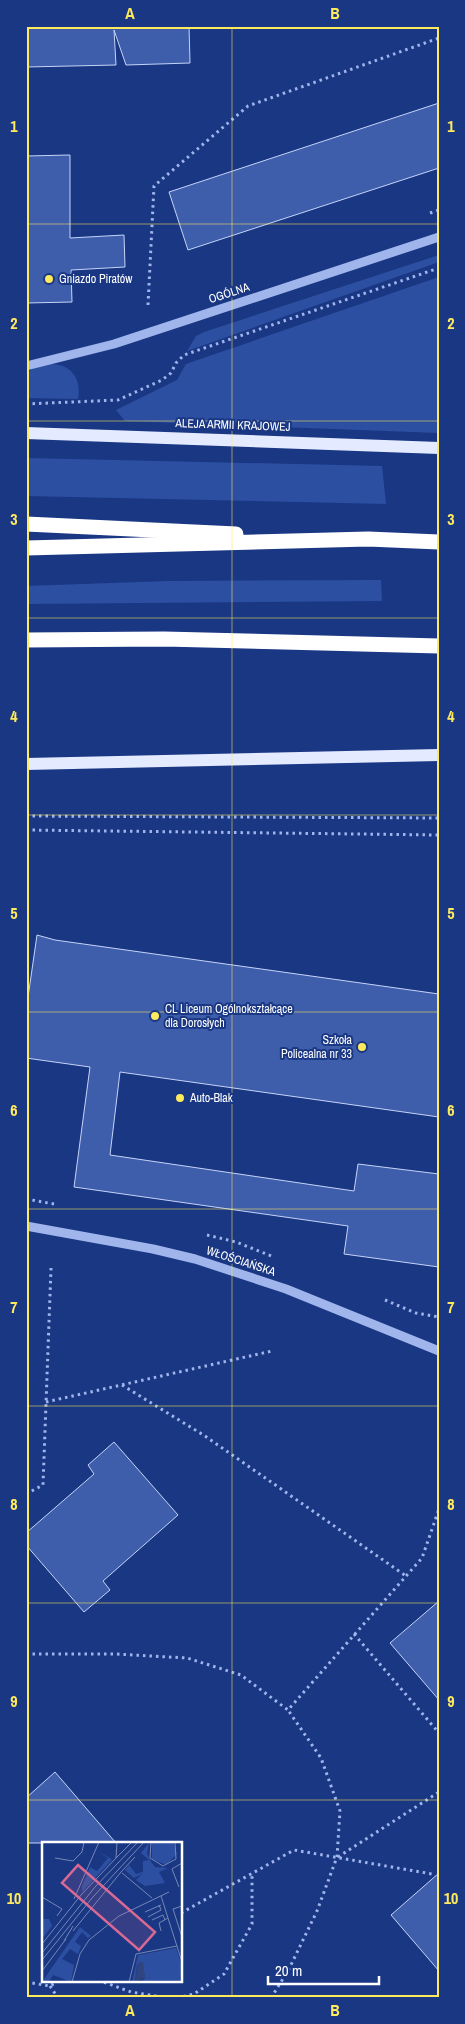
<svg xmlns="http://www.w3.org/2000/svg" width="465" height="2024" viewBox="0 0 465 2024" font-family="'Archivo Narrow',sans-serif">
	<style>
		.green { fill: #2d4fa2 }
		.building { fill: #3e5dab; stroke: #c5d4f8 }
		.lines { fill: none; stroke-linecap: round; stroke-linejoin: round }
		.path { stroke: #a0b5eb; stroke-width: 3; stroke-dasharray: 2.5 4; stroke-linecap: butt }
		.minor { stroke: #a0b5eb; stroke-width: 9 }
		.major { stroke: #e4eaff; stroke-width: 12 }
		.highway { stroke: #fff; stroke-width: 15 }
		.grid { fill: none; stroke: #feea5c; stroke-width: 1; stroke-opacity: 0.55 }
		.poi-dot { fill: #feea5c; stroke: #1a3784; stroke-width: 2 }
		.labels { text-anchor: middle; dominant-baseline: central; stroke-width: 4; stroke-linejoin: round; paint-order: stroke }
		.poi-label { font-size: 12px; fill: #fff; stroke: #1a3784; text-anchor: start }
		.street-label { font-size: 12px; fill: #fff; stroke: #1a3784 }
		.inset-road { fill: none; stroke: #7687b5; stroke-width: 1 }
		.view { fill: #d76994; fill-opacity: 0.15; stroke: #d76994; stroke-width: 2.5 }
		.inset-edge { fill: none; stroke: #fff; stroke-width: 2.5 }
		.neatline { fill: none; stroke: #feea5c; stroke-width: 2 }
		.grid-label { font-size: 16px; text-anchor: middle; font-weight: bold; fill: #feea5c }
	</style>
	<rect width="100%" height="100%" fill="#1a3784"/>
	<g class="green">
		<polygon points="439,255 439,262 187,351 196,336 204,332"/>
		<polygon points="439,277 439,433 125,421 116,410 177,380 186,364"/>
		<path d="M 49,364 C 70,363 82,378 78,399 L 26,398 L 26,373 L 35,367 Z"/>
		<polygon points="26,458 382,466 386,504 26,496"/>
		<polygon points="381,580 382,601 26,604 26,586 169,581"/>
	</g>
	<g class="building">
		<polygon points="26,26 189,26 190,63 126,65 114,30 116,65 26,67"/>
		<polygon points="439,103 439,168 188,250 169,192"/>
		<polygon points="70,155 70,238 124,235 125,267 71,270 72,302 26,303 26,156"/>
		<polygon points="37,935 55,940 439,994 439,1117 120,1072 110,1155 354,1191 358,1164 439,1174 439,1267 344,1254 348,1226 74,1187 90,1067 26,1058 26,1011"/>
		<polygon points="114,1442 178,1515 103,1581 110,1590 84,1612 26,1545 26,1533 94,1474 88,1465"/>
		<polygon points="439,1601 439,1700 390,1643"/>
		<polygon points="55,1772 116,1843 26,1843 26,1798"/>
		<polygon points="439,1873 439,1971 391,1915"/>
	</g>
	<g class="lines">
		<g class="path">
			<polyline points="430,213 439,210"/>
			<polyline points="148,305 154,186 248,106 439,38"/>
			<polyline points="26,404 118,400 162,380 171,373 176,363 184,355 439,268"/>
			<polyline points="26,816 439,818"/>
			<polyline points="26,830 439,835"/>
			<polyline points="26,1199 54,1204"/>
			<polyline points="207,1235 236,1242 274,1257"/>
			<polyline points="385,1300 416,1313 439,1317"/>
			<polyline points="122,1385 205,1436 406,1576"/>
			<polyline points="46,1402 272,1351"/>
			<polyline points="26,1494 43,1485 51,1268"/>
			<polyline points="354,1634 439,1733"/>
			<polyline points="26,1654 115,1654 187,1658 241,1675 288,1710 422,1558 439,1509"/>
			<polyline points="338,1857 439,1792"/>
			<polyline points="181,1913 294,1850 432,1874"/>
			<polyline points="98,1980 131,1992 168,1998"/>
			<polyline points="26,1982 50,1986 60,1980"/>
			<polyline points="50,1986 58,1998"/>
			<polyline points="177,1998 194,1994 224,1974 252,1924 252,1873"/>
			<polyline points="271,1998 289,1969 317,1911 337,1857 340,1811 321,1758 288,1710"/>
		</g>
		<g class="minor">
			<polyline points="26,366 114,344 439,237"/>
			<polyline points="26,1226 153,1249 195,1259 286,1289 439,1351"/>
		</g>
		<g class="major">
			<polyline points="26,433 439,448"/>
			<polyline points="26,764 439,755"/>
		</g>
		<g class="highway">
			<polyline points="26,524 236,534"/>
			<polyline points="26,548 368,539 439,542"/>
			<polyline points="26,640 164,639 439,646"/>
		</g>
	</g>
	<path class="grid" d="M 232,26 L 232,1998M 26,224 L 439,224M 26,421 L 439,421M 26,618 L 439,618M 26,815 L 439,815M 26,1012 L 439,1012M 26,1209 L 439,1209M 26,1406 L 439,1406M 26,1603 L 439,1603M 26,1800 L 439,1800"/>
	<g class="poi-dot">
		<circle cx="49" cy="279" r="5"/>
		<circle cx="155" cy="1016" r="5"/>
		<circle cx="362" cy="1047" r="5"/>
		<circle cx="180" cy="1098" r="5"/>
	</g>
	<g class="labels">
		<g class="poi-label">
			<text x="59" y="279">Gniazdo Piratów</text>
			<text x="165" y="1009">CL Liceum Ogólnokształcące<tspan x="165" dy="14">dla Dorosłych</tspan></text>
			<text x="352" y="1040" text-anchor="end">Szkoła<tspan x="352" dy="14">Policealna nr 33</tspan></text>
			<text x="190" y="1098">Auto-Blak</text>
		</g>
		<g class="street-label">
			<text transform="translate(229 293) rotate(-18)">OGÓLNA</text>
			<text transform="translate(233 425) rotate(2)">ALEJA ARMII KRAJOWEJ</text>
			<text transform="translate(241 1261) rotate(18)">WŁOŚCIAŃSKA</text>
		</g>
	</g>
	<g transform="translate(42 1842)">
		<rect width="140" height="140" fill="#1a3784"/>
		<path d="M 110,0 L 131,0 L 135,12 L 124,23 L 110,17 ZM 107,1 L 105,12 L 109,20 L 113,25 L 126,26 L 117,30 L 123,41 L 103,44 L 94,38 L 100,32 L 92,36 L 83,28 L 87,23 L 94,32 L 101,30 L 101,19 L 107,18 L 99,11 ZM 56,10 L 68,16 L 70,18 L 40,50 L 40,44 L 51,18 L 48,25 L 55,29 L 66,16 ZM 0,77 L 7,77 L 10,84 L 0,97 ZM 38,85 L 49,94 L 46,96 L 40,90 L 33,100 L 39,104 L 36,112 L 28,107 L 20,117 L 32,123 L 29,140 L 11,133 L 7,140 L 0,140 ZM 134,106 L 140,123 L 138,140 L 99,140 L 103,136 L 100,120 L 95,123 L 93,140 L 90,140 L 96,113 Z" fill="#2d4fa2"/>
		<path d="M 101,120 L 103,136 L 93,140 L 96,121 Z" fill="#30457f"/>
		<path class="inset-road" d="M 109,0 L 108,16 L 121,24 L 134,17 L 133,0M 13,16 L 31,19 L 40,10 L 42,0M 74,16 L 90,0M 79,30 L 93,15M 80,31 L 110,56M 137,45 L 130,27 L 140,21M 119,54 L 140,120M 0,55 L 20,67 L 15,74M 32,57 L 57,0M 140,64 L 131,67 L 140,95M 103,70 L 119,63M 106,75 L 119,68 L 117,63M 110,78 L 121,73 L 123,78M 31,89 L 79,30M 119,89 L 117,81 L 126,76M 22,99 L 31,84M 0,102 L 39,53 L 74,16 L 75,0M 0,111 L 53,45 L 96,0M 0,118 L 50,56 L 102,0M 0,129 L 24,97M 30,140 L 38,112 L 47,98 L 77,74 L 127,50M 87,140 L 94,112 L 135,104"/>
		<path class="view" d="M 36,23 L 113,90 L 97,108 L 20,41 Z"/>
		<rect width="140" height="140" class="inset-edge"/>
	</g>
	<rect width="465" height="2024" fill="none" stroke="#1a3784" stroke-width="55"/>
	<path d="M268 1976v8h111v-8" fill="none" stroke="#ffffff" stroke-width="2.5"/>
	<text x="275" y="1976" font-size="15" fill="#ffffff" stroke="#1a3784" stroke-width="4" paint-order="stroke">20 m</text>
	<rect x="28" y="28" width="410" height="1968" class="neatline"/>
	<g class="grid-label">
		<text x="130" y="19">A</text>
		<text x="335" y="19">B</text>
		<text x="14" y="132">1</text>
		<text x="451" y="132">1</text>
		<text x="14" y="329">2</text>
		<text x="451" y="329">2</text>
		<text x="14" y="525">3</text>
		<text x="451" y="525">3</text>
		<text x="14" y="722">4</text>
		<text x="451" y="722">4</text>
		<text x="14" y="919">5</text>
		<text x="451" y="919">5</text>
		<text x="14" y="1116">6</text>
		<text x="451" y="1116">6</text>
		<text x="14" y="1313">7</text>
		<text x="451" y="1313">7</text>
		<text x="14" y="1510">8</text>
		<text x="451" y="1510">8</text>
		<text x="14" y="1707">9</text>
		<text x="451" y="1707">9</text>
		<text x="14" y="1904">10</text>
		<text x="451" y="1904">10</text>
		<text x="130" y="2016">A</text>
		<text x="335" y="2016">B</text>
	</g>
</svg>
